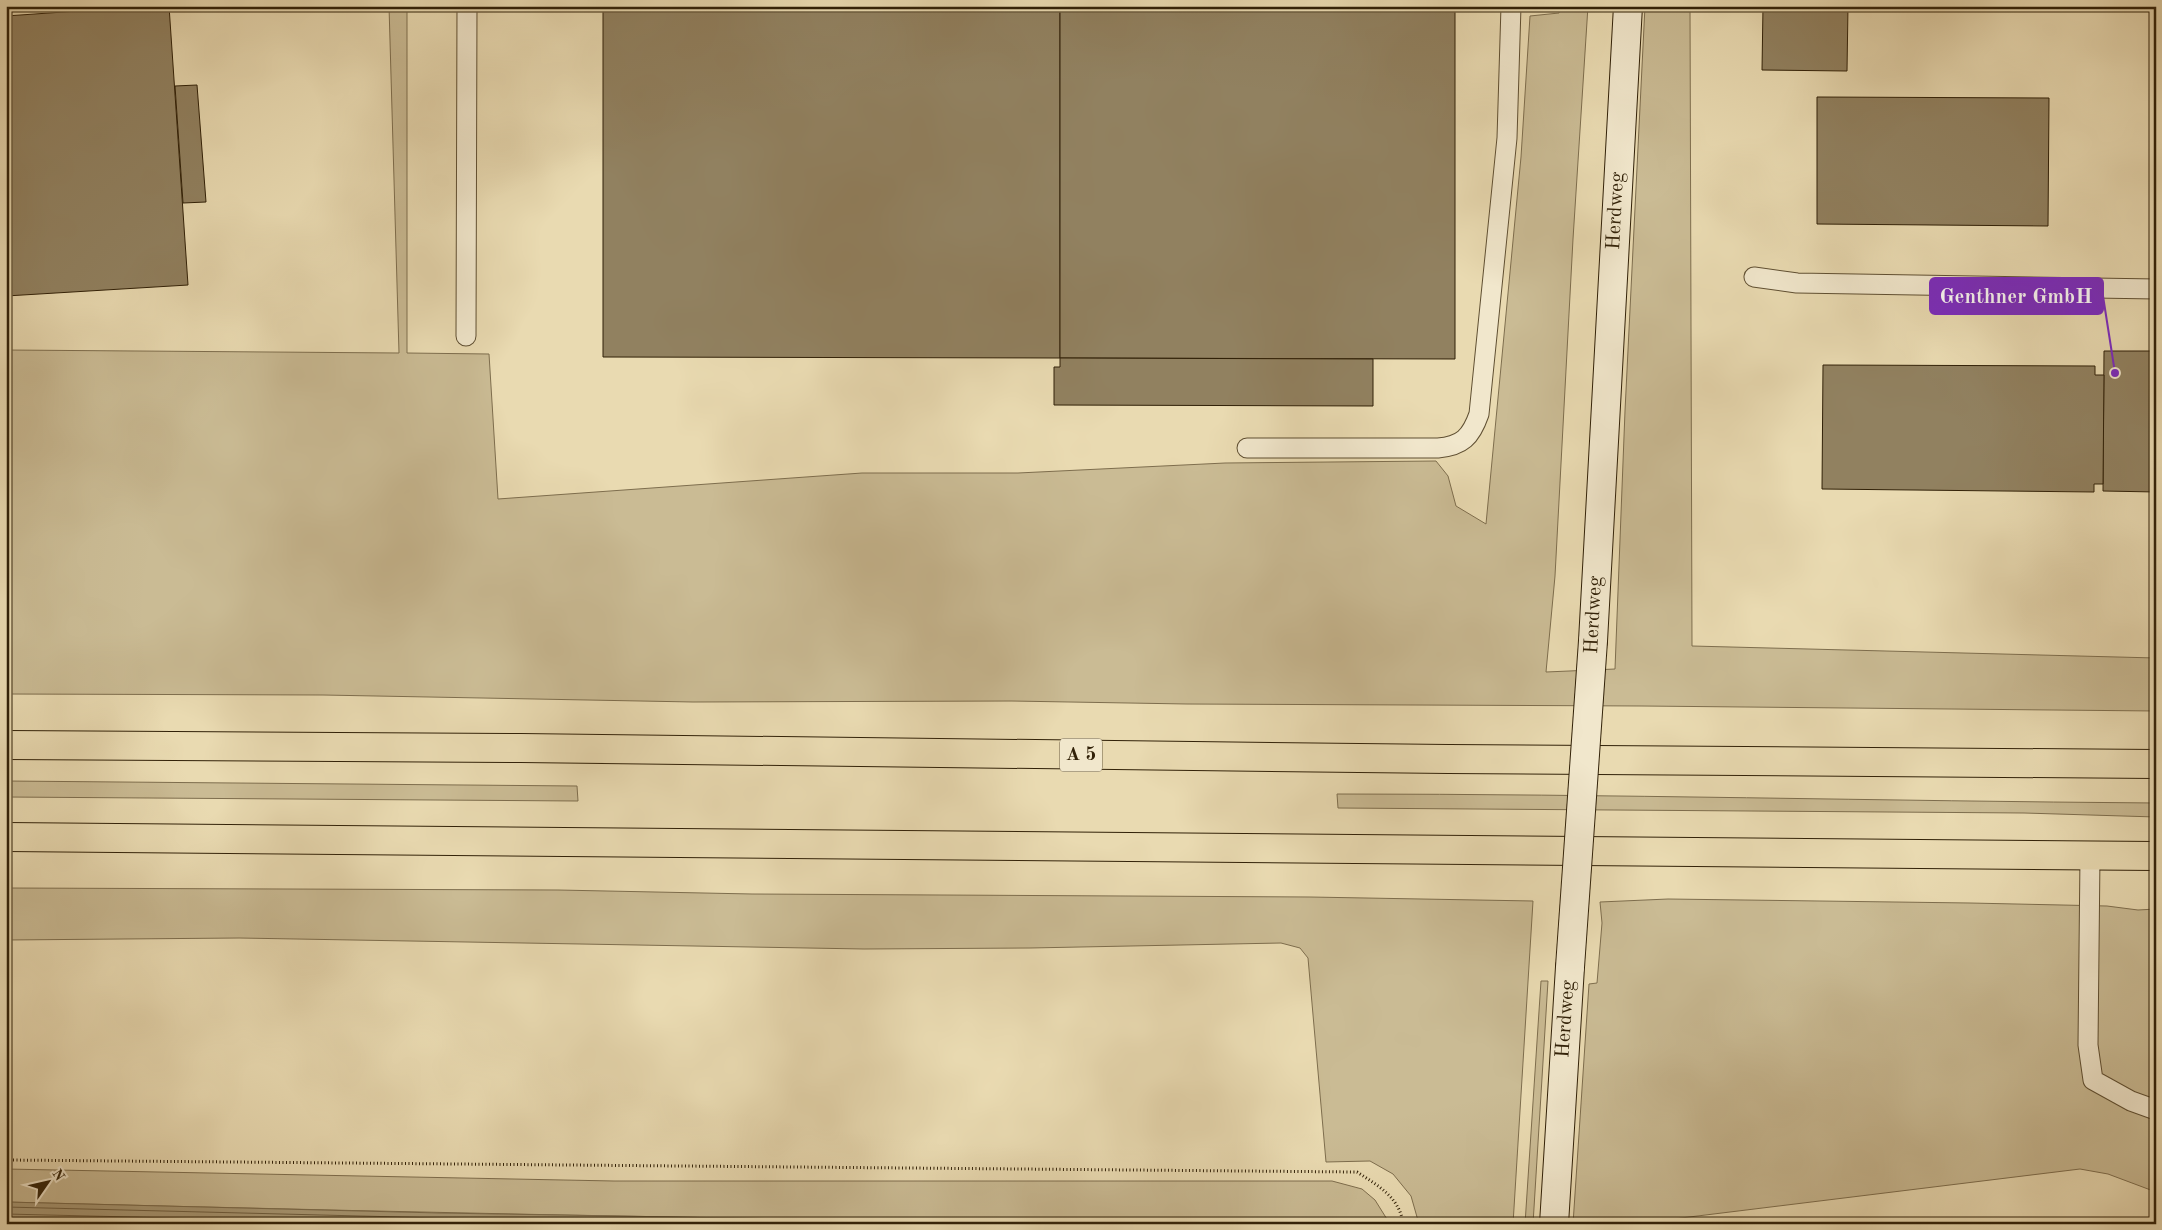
<svg xmlns="http://www.w3.org/2000/svg" width="2162" height="1230" viewBox="0 0 2162 1230" font-family="'Old Standard TT',serif">
	<style>
		.green { fill: #cabb94; stroke: #7e6e4e }
		.water { fill: #aa9b78; stroke: #7a6a4b }
		.lines { fill: none; stroke-linecap: round; stroke-linejoin: round }
		.shore { stroke: #6e5e40; stroke-width: 1 }
		.building { fill: #918160; stroke: #312108 }
		.lane-casing { stroke: #5f4f32; stroke-width: 21 }
		.secondary-casing { stroke: #312108; stroke-width: 30 }
		.highway-casing { stroke: #312108; stroke-width: 30 }
		.path { stroke: #312108; stroke-width: 3; stroke-dasharray: 1 2.5; stroke-linecap: butt }
		.lane { stroke: #f1e7cc; stroke-width: 19 }
		.secondary { stroke: #f1e7cc; stroke-width: 28 }
		.highway { stroke: #e9dab1; stroke-width: 28 }
		.secondary-bridge-casing { stroke: #312108; stroke-width: 30; stroke-linecap: butt }
		.secondary-bridge { stroke: #f1e7cc; stroke-width: 28 }
		.labels { text-anchor: middle; dominant-baseline: central; stroke-width: 4; stroke-linejoin: round; paint-order: stroke }
		.shield { fill: #f1e7cc; stroke: #6b5c43; stroke-width: 1 }
		.shield-label { font-size: 19px; font-weight: bold; fill: #312108 }
		.street-label { font-size: 20px; fill: #312108; stroke: #f1e7cc }
		.leader { fill: none; stroke: #7b2cbf; stroke-width: 2 }
		.callout-dot { fill: #7b2cbf; stroke: #f1e7cc; stroke-width: 2 }
		.callout { fill: #7b2cbf; stroke: #7b2cbf; stroke-width: 2 }
		.callout-label { font-size: 21px; text-anchor: middle; font-weight: bold; fill: #fff }
	</style>
	<rect width="100%" height="100%" fill="#e9dab1"/>
	<filter id="stains"><feTurbulence type="fractalNoise" baseFrequency=".004" numOctaves="4"/><feColorMatrix values="0 0 0 0 .2 0 0 0 0 .09 0 0 0 0 .02 0 0 0 .5 -.17"/></filter>
	<radialGradient id="worn" r=".72"><stop offset=".6" stop-color="#630" stop-opacity="0"/><stop offset="1" stop-color="#630" stop-opacity=".3"/></radialGradient>
	<g class="green">
		<polygon points="389,6 407,6 407,353 489,354 498,499 862,473 1018,473 1225,463 1436,461 1448,476 1456,506 1486,524 1521,157 1530,16 1559,13 1560,6 1588,6 1573,239 1555,576 1546,672 1615,669 1625,411 1645,6 1690,6 1692,646 2156,658 2156,711 1642,706 1187,704 1011,701 693,702 323,695 6,694 6,350 399,353"/>
		<polygon points="6,781 577,786 578,801 6,797"/>
		<path d="M 1337,794 C 1610,794 1883,801 2156,803 L 2156,817 L 2024,813 L 1338,808 Z"/>
		<polygon points="6,888 558,890 752,894 1310,897 1533,901 1513,1224 1419,1224 1411,1196 1393,1174 1370,1161 1326,1162 1308,958 1300,948 1281,943 1030,948 864,949 239,938 6,940"/>
		<polygon points="1668,899 1970,903 2107,906 2138,910 2156,909 2156,1192 2108,1174 2080,1169 1673,1219 1672,1224 1573,1224 1589,984 1597,983 1602,923 1600,902"/>
		<polygon points="1541,981 1548,981 1533,1224 1525,1224"/>
		<path d="M 6,1169 L 614,1181 L 1332,1181 L 1362,1189 L 1375,1200 L 1390,1224 C 929,1224 467,1214 6,1202 Z"/>
	</g>
	<polygon class="water" points="6,1202 439,1213 1089,1224 6,1224"/>
	<g class="lines">
		<g class="shore">
			<polyline points="6,1207 439,1218 814,1224"/>
			<polyline points="6,1214 424,1224"/>
			<polyline points="6,1221 114,1224"/>
		</g>
	</g>
	<g class="building">
		<polygon points="92,6 169,6 188,285 6,296 6,16 92,10"/>
		<polygon points="603,6 1060,6 1060,358 603,357"/>
		<polygon points="1060,6 1455,6 1455,359 1060,358"/>
		<polygon points="1763,6 1848,6 1847,71 1762,70"/>
		<polygon points="197,85 206,202 183,203 175,86"/>
		<polygon points="1817,97 2049,98 2048,226 1817,224"/>
		<rect x="2155" y="115" width="1" height="85"/>
		<polygon points="2104,351 2156,351 2156,492 2103,491"/>
		<polygon points="1060,358 1373,359 1373,406 1054,405 1054,367 1060,367"/>
		<polygon points="1823,365 2095,366 2095,375 2104,375 2103,484 2094,484 2094,492 1822,489"/>
	</g>
	<g class="lines">
		<defs>
			<g id="lane">
				<polyline points="1754,277 1797,283 2156,289"/>
				<polyline points="466,336 467,6"/>
				<path d="M 1247,448 L 1438,448 C 1462,446 1471,437 1479,414 L 1507,138 L 1511,6"/>
				<polyline points="2090,856 2088,1045 2093,1080 2131,1101 2156,1110"/>
			</g>
			<g id="secondary">
				<polyline points="1593,641 1628,6"/>
				<polyline points="1554,1224 1570,967"/>
			</g>
			<g id="highway">
				<polyline points="6,745 521,748 1448,759 2156,764"/>
				<polyline points="6,837 2156,856"/>
			</g>
		</defs>
		<use href="#lane" class="lane-casing"/>
		<use href="#secondary" class="secondary-casing"/>
		<use href="#highway" class="highway-casing"/>
		<path class="path" d="M 6,1160 L 1357,1172 C 1377,1185 1400,1197 1403,1224"/>
		<use href="#lane" class="lane"/>
		<use href="#secondary" class="secondary"/>
		<use href="#highway" class="highway"/>
		<defs>
			<polyline id="secondary-bridge" points="1570,967 1593,641"/>
		</defs>
		<use href="#secondary-bridge" class="secondary-bridge-casing"/>
		<use href="#secondary-bridge" class="secondary-bridge"/>
	</g>
	<g class="labels">
		<rect class="shield" x="1060" y="738.5" width="42" height="33" rx="4"/>
		<g class="shield-label">
			<text x="1081" y="755">A 5</text>
		</g>
		<g class="street-label">
			<text transform="translate(1616 211) rotate(-87)">Herdweg</text>
			<text transform="translate(1594 615) rotate(-87)">Herdweg</text>
			<text transform="translate(1566 1019) rotate(-86)">Herdweg</text>
		</g>
	</g>
	<path class="leader" d="M2115 373L2103 296"/>
	<circle class="callout-dot" cx="2115" cy="373" r="5"/>
	<rect class="callout" x="1930" y="278" width="173" height="36" rx="5"/>
	<g class="callout-label">
		<text x="2016" y="303">Genthner GmbH</text>
	</g>
	<rect width="2162" height="1230" fill="none" stroke="#e9dab1" stroke-width="25"/>
	<rect x="8" y="8" width="2147" height="1215" fill="none" stroke="#312108" stroke-width="2.5"/>
	<rect x="12" y="12" width="2137" height="1205" fill="none" stroke="#312108"/>
	<g transform="translate(48 1182) rotate(56)" stroke="#f1e7cc" stroke-width="4" paint-order="stroke">
	<path d="M0-4L9 19L0 12L-9 19Z" fill="#312108"/>
	<text y="-8" font-size="14" font-weight="bold" text-anchor="middle" fill="#312108">N</text>
	</g>
	<rect width="100%" height="100%" filter="url(#stains)"/>
	<rect width="100%" height="100%" fill="url(#worn)"/>
</svg>
